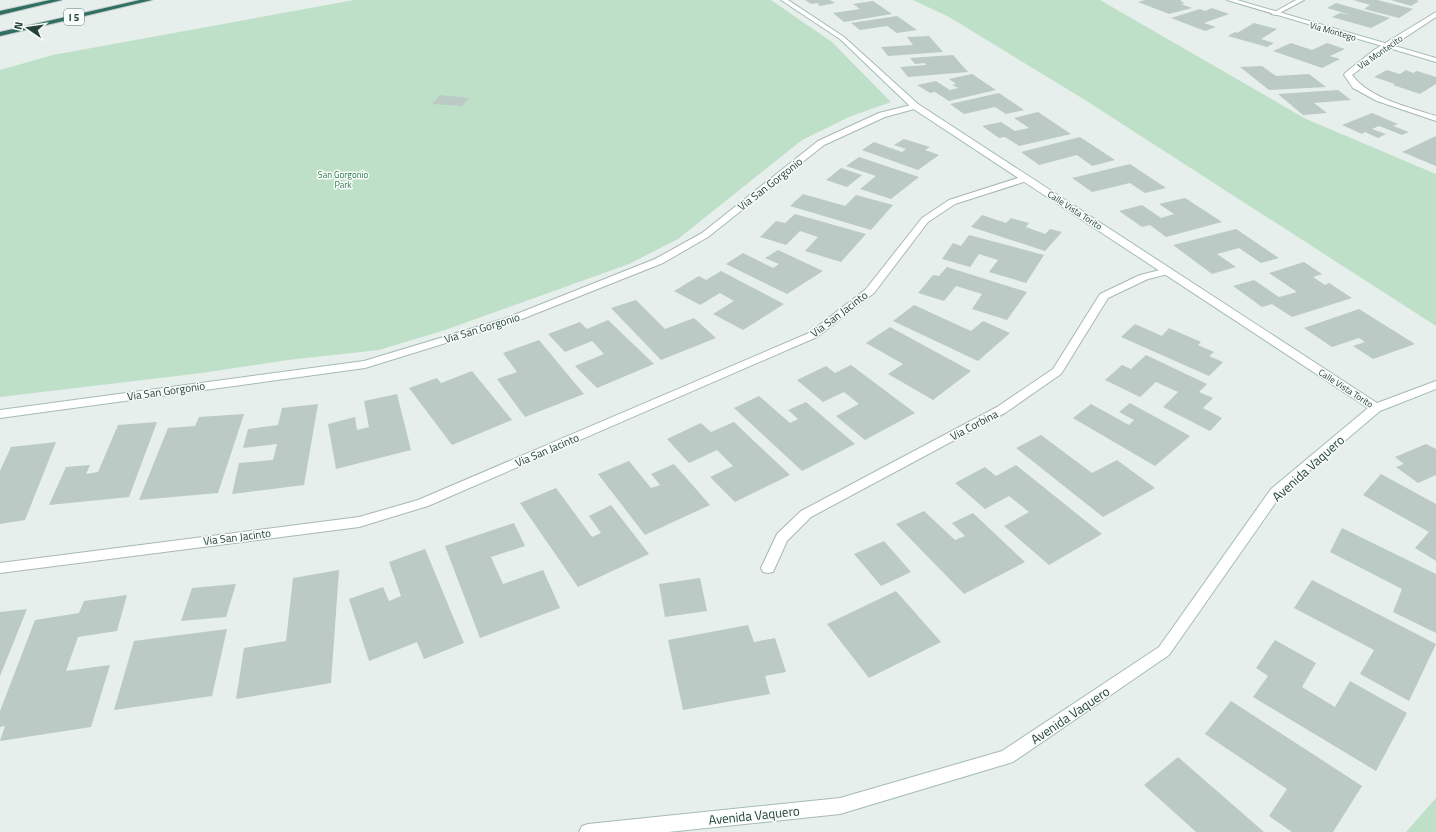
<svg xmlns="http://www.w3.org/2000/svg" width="1436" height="832" viewBox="0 0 1436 832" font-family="'Titillium Web',sans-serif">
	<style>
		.green { fill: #bfe0c8 }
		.building { fill: #bbcac4 }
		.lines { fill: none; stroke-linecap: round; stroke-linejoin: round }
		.street-casing { stroke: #a8b8b2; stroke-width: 2 }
		.secondary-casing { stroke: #a4bbb3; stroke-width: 2 }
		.highway-casing { stroke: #c2cac8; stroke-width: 2 }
		.street { fill: #fff; fill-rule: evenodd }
		.secondary { fill: #fff; fill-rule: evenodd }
		.highway { fill: #2f6f62; fill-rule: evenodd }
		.labels { text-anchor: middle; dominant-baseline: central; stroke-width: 3; stroke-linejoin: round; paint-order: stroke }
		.far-street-label { font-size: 9px; fill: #24423a; stroke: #f7fbf9 }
		.far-park-label { font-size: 9px; fill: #2d7a4b; stroke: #f7fbf9 }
		.shield { fill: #f7fbf9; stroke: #637a73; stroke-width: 1 }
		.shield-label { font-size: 10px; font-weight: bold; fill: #24423a }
		.street-label { font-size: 11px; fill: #24423a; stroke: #f7fbf9 }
		.near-street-label { font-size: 13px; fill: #24423a; stroke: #f7fbf9 }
	</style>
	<rect width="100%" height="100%" fill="#e6efeb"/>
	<g class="green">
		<polygon points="354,0 771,0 832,42 891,102 849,117 802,140 678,239 629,264 445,330 379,350 288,360 202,373 0,397 0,70 53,55"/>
		<polygon points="913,0 1100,0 1306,119 1436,174 1436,326 1085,100 949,17"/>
		<polygon points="1436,798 1436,832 1406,832"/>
	</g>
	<g class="building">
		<polygon points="805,0 830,0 835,3 820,6 817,3 811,4"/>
		<polygon points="1145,0 1182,0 1180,1 1185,3 1181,4 1192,8 1169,14 1138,2"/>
		<polygon points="1353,0 1377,0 1413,9 1399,18 1364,9 1370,5"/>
		<polygon points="1391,0 1416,0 1419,1 1411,6"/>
		<polygon points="873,1 892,14 844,22 833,13 860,9 853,4"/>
		<polygon points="1336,3 1390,18 1371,28 1332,17 1340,13 1351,15 1327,8"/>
		<polygon points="1212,8 1229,14 1204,23 1216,27 1205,31 1171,18 1200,9 1205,11"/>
		<polygon points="897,16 917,30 897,33 887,26 860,30 851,23"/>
		<polygon points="1254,23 1277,29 1261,39 1274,43 1267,47 1228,36 1235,32 1237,33"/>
		<polygon points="929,36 943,52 888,56 881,47 913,45 907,37"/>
		<polygon points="1291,43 1312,50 1327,43 1345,49 1330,56 1340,59 1322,68 1273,51"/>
		<polygon points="953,55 968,72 908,77 900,67 926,65 925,63 915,64 910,58"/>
		<polygon points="1262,66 1276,76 1309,74 1326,87 1269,90 1240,67"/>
		<polygon points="1387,70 1400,74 1406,70 1413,73 1417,71 1436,77 1436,84 1420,94 1393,85 1395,84 1374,77"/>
		<polygon points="972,74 996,90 949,101 935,92 930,93 917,85 936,81 950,90 958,88 952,85 956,84 949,79"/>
		<polygon points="1338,90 1351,100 1314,103 1327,113 1303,115 1278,94"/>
		<polygon points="999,93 1024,110 1006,114 995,107 964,114 950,104"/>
		<polygon points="440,95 469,98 462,106 432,104"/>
		<polygon points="1038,112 1071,134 1019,146 1005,137 999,138 982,126 1001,122 1015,131 1029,128 1014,118"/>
		<polygon points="1372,113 1398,124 1393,126 1409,132 1402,135 1379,126 1372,129 1386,134 1378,138 1365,132 1362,134 1342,125"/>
		<polygon points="1436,136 1436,166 1402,152"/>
		<polygon points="1080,137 1115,160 1092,166 1077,155 1039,165 1021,152"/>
		<polygon points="904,139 930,147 925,150 939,155 918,170 862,150 874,142 902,152 906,149 894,145"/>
		<polygon points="859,157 919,177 891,199 860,189 876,176 846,166"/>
		<polygon points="1130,164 1166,188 1145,193 1130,183 1092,192 1072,178"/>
		<polygon points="841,168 862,175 847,187 826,180"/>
		<polygon points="803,194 845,206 856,195 893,205 871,230 790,206"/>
		<polygon points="1185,198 1222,222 1166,237 1150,225 1142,227 1119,211 1142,205 1161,218 1174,214 1159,204"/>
		<polygon points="795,214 866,234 841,262 805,251 818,237 800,231 786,245 760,237 776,221 785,223"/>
		<polygon points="982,215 1006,223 1011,218 1029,223 1026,227 1045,234 1050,229 1062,232 1045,251 971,227"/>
		<polygon points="1236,229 1279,258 1261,263 1239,248 1217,254 1236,267 1212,274 1173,245"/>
		<polygon points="969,235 1044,255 1026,283 989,272 998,260 979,254 970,267 942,259 953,243 961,246"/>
		<polygon points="778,250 823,271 787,294 726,264 743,253 773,268 779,264 765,258"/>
		<polygon points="1304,262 1322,274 1313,277 1325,285 1329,283 1352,298 1292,317 1272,304 1262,307 1233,286 1254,280 1279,297 1297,292 1269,273"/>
		<polygon points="947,267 1027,292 1007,320 972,309 982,294 956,286 944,301 918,293 933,275 939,276"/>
		<polygon points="721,271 784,304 743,330 713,314 734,301 720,293 700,305 674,291 699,276 706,280"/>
		<polygon points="636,300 665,329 694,318 716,338 661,360 611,308"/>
		<polygon points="914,305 971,331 983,321 1010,333 978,361 893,321"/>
		<polygon points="1359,309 1415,344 1373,359 1353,346 1365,342 1359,338 1332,347 1304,328"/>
		<polygon points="608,320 654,364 597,388 575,366 604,354 592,341 565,352 548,334 580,322 587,329"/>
		<polygon points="1135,324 1162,336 1169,328 1201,342 1198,345 1214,352 1209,356 1223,362 1209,376 1121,337"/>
		<polygon points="890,327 971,371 933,400 888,374 903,364 866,343"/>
		<polygon points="539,340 584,394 525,417 497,379 517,372 503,353"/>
		<polygon points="1146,355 1207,384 1199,392 1213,398 1203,408 1222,418 1210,431 1163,407 1178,392 1156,382 1140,397 1105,380 1122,365 1131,369"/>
		<polygon points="851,365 915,413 865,440 836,416 859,404 844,392 823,402 797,380 826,366 835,373"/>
		<polygon points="472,371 512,420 452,445 409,388 437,378 441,383"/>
		<polygon points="397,394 411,450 336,469 328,424 355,417 357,430 369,427 364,401"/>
		<polygon points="759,396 790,423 798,419 788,410 806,402 855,444 802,471 734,408"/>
		<polygon points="1130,403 1190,436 1155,466 1073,418 1091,404 1129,425 1134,420 1119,412"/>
		<polygon points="318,404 304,485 232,494 239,463 273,460 277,444 243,448 248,429 278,425 282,408"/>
		<polygon points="244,414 218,493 139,500 168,428 195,426 199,417"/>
		<polygon points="157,422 129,497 49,505 66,467 90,465 86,474 98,472 118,425"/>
		<polygon points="734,422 790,475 735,502 710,477 733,466 717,450 689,463 667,439 701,423 711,432"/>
		<polygon points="1041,435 1092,473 1117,460 1155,488 1103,517 1016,448"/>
		<polygon points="56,442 25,520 0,524 0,471 11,447"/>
		<polygon points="1426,444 1436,449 1436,475 1418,483 1396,467 1404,464 1395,457"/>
		<polygon points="629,461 651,488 660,485 651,474 674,464 710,505 645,535 598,474"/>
		<polygon points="1016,465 1102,534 1049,565 1004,526 1029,512 1009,496 985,509 955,483 985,467 996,476"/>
		<polygon points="1381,474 1436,504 1436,561 1415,548 1429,532 1363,495"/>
		<polygon points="556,488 592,537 601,533 589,516 611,505 649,554 578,587 520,503"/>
		<polygon points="924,511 955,540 965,536 952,523 973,513 1025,562 964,594 896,524"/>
		<polygon points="514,523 525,546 491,557 503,584 543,570 560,608 480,638 445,546"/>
		<polygon points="1342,528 1436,574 1436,633 1393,612 1402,589 1330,552"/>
		<polygon points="884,541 911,572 881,586 854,554"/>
		<polygon points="425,549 464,643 424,659 417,642 369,661 349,599 383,587 389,601 401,596 389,562"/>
		<polygon points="339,570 331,683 236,699 244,648 286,641 293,578"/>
		<polygon points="700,578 707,611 665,617 659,584"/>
		<polygon points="1312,580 1436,644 1409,701 1360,674 1374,650 1294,608"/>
		<polygon points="236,584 226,617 181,621 192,588"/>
		<polygon points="896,591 941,642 869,678 827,624"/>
		<polygon points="127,595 117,631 78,637 66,671 110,665 91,727 0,741 5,726 0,727 0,711 35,620 79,613 84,601"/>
		<polygon points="27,609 0,676 0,612"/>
		<polygon points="748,625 754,642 775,638 786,672 765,676 770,694 683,710 668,640"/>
		<polygon points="227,629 212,696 114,710 134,641"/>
		<polygon points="1275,640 1316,663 1302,687 1335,707 1350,681 1407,713 1376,771 1253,697 1268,676 1256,668"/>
		<polygon points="1231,701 1362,786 1333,832 1292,832 1269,816 1287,789 1205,734"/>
		<polygon points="1178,757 1264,832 1196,832 1144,785"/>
	</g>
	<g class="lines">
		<defs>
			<g id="street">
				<polygon points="1296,0 1304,0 1276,15 1271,14"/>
				<path d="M 1436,12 L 1436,17 L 1380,54 L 1352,75 C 1370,99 1409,107 1436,116 L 1436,121 L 1377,101 L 1353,88 L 1344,75 L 1345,73 L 1374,50 Z"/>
				<polygon points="915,104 918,104 918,108 885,117 824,145 708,237 663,263 517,321 509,321 508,319 509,317 655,259 702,233 818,141 879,113"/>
				<polygon points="1027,175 1031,178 1030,180 955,204 928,222 874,293 817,337 428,506 359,527 0,573 0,563 359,517 418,500 809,333 866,289 922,218 949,200"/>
				<polygon points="1168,268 1173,271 1172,273 1148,279 1108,298 1061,374 1005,413 811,517 787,541 773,572 768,573 763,572 761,568 777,534 801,511 997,407 1053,369 1100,294 1140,275"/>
			</g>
			<g id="secondary">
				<polygon points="781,0 788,0 844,37 918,104 1377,403 1436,381 1436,389 1380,411 1281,495 1169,655 1013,762 840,814 668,832 579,832 582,826 588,824 840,798 1002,751 1159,647 1271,489 1368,408 912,108 840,39"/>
				<polygon points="1227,0 1237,0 1436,58 1436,62"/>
				<polygon points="513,316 518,319 517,321 365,368 0,418 0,410 364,361"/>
			</g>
			<g id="highway">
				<polygon points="50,0 62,0 0,15 0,11"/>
				<polygon points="140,0 152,0 0,36 0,32"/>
			</g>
		</defs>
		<use href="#street" class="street-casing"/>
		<use href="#secondary" class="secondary-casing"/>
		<use href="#highway" class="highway-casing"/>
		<use href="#street" class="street"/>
		<use href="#secondary" class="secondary"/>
		<use href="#highway" class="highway"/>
	</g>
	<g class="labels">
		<g class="far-street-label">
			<text transform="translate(1333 31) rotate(16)">Via Montego</text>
			<text transform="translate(1380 52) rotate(-35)">Via Montecito</text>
			<text transform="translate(1075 210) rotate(33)">Calle Vista Torito</text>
			<text transform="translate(1346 388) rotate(33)">Calle Vista Torito</text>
		</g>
		<g class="far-park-label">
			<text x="343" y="174">San Gorgonio<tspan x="343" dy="10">Park</tspan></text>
		</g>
		<rect class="shield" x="64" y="9" width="20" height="16" rx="3"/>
		<g class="shield-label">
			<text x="74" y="17">I 5</text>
		</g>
		<g class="street-label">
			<text transform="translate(770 184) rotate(-38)">Via San Gorgonio</text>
			<text transform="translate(839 314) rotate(-37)">Via San Jacinto</text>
			<text transform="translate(482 328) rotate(-17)">Via San Gorgonio</text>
			<text transform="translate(166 391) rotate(-8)">Via San Gorgonio</text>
			<text transform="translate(974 425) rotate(-28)">Via Corbina</text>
			<text transform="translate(547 450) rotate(-23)">Via San Jacinto</text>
			<text transform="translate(237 537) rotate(-7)">Via San Jacinto</text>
		</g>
		<g class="near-street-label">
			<text transform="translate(1308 468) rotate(-42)">Avenida Vaquero</text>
			<text transform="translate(1070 715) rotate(-34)">Avenida Vaquero</text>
			<text transform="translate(754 815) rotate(-6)">Avenida Vaquero</text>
		</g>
	</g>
	<g transform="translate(28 28) rotate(283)" stroke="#f7fbf9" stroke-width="3" paint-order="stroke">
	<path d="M0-3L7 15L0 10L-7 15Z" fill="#24423a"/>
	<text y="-6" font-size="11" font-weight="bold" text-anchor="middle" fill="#24423a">N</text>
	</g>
</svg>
